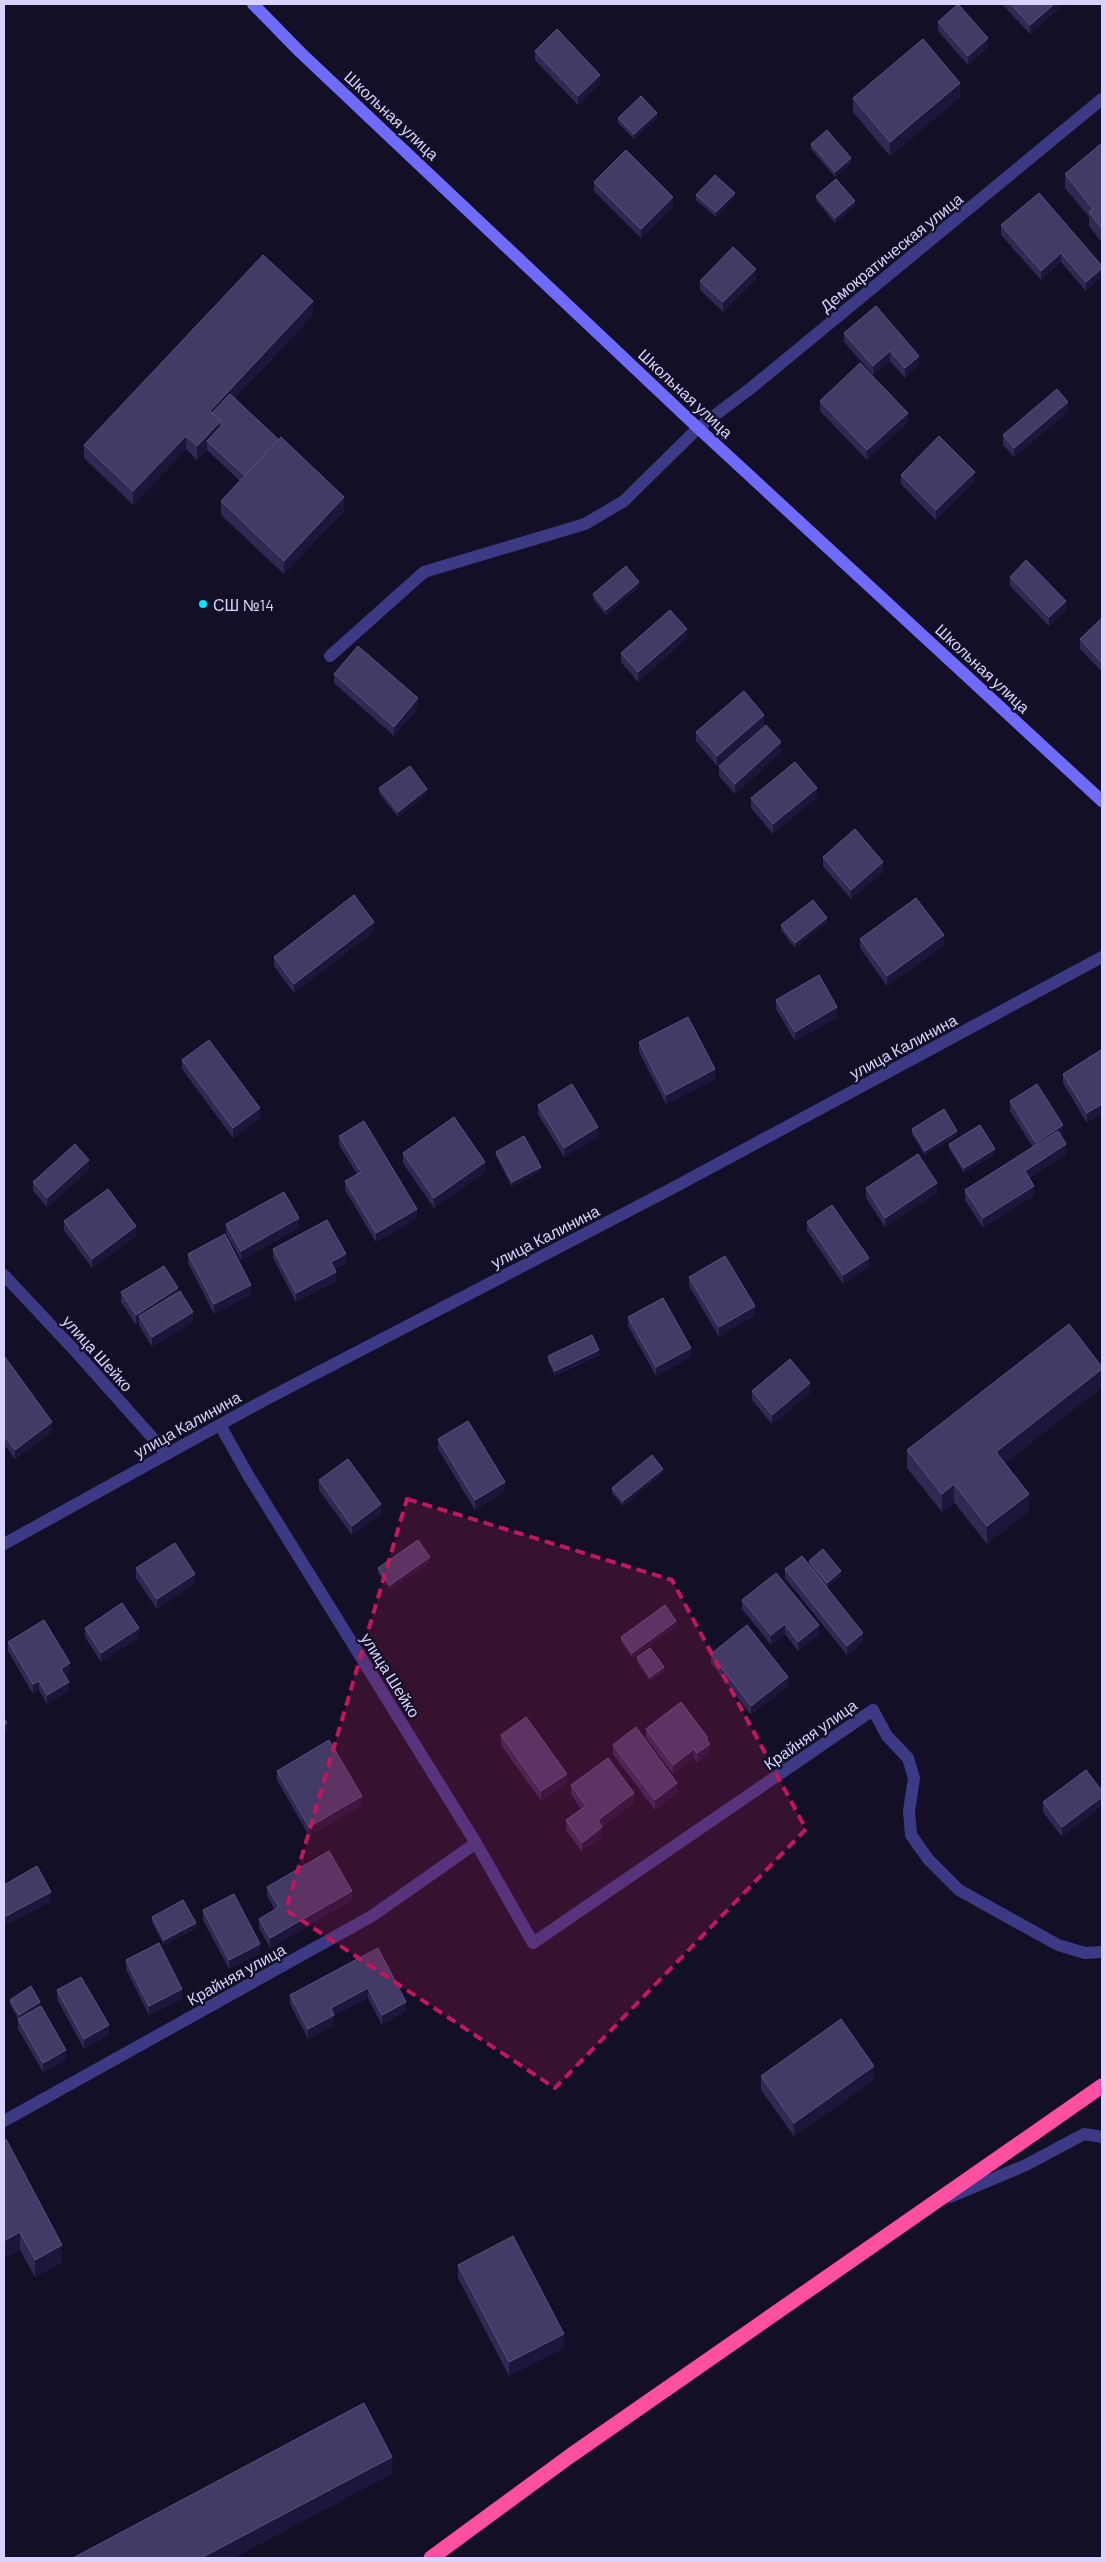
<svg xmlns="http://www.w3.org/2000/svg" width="1106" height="2562" viewBox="0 0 1106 2562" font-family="Barlow,sans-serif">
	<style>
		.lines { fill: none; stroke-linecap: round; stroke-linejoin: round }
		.lane { stroke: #3d3a85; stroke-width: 12 }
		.street { stroke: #3d3a85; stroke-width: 12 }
		.secondary { stroke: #6f6bff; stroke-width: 12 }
		.highway { stroke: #ff4fa3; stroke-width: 15 }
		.wall { fill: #312854 }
		.shaded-wall { fill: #1d163a }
		.building { fill: #433a66; stroke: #5a527e }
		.marked { fill: #c2185b; fill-opacity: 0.2; stroke: #c2185b; stroke-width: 4; stroke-dasharray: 10 6; stroke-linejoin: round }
		.poi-dot { fill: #00e5ff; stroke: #130f26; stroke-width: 2 }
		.labels { text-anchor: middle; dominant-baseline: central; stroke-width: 4.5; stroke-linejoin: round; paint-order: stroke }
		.street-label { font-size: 16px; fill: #d9d4ff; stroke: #130f26 }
		.poi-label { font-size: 16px; fill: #d9d4ff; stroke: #130f26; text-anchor: start }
	</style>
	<rect width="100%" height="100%" fill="#130f26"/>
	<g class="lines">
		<g class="lane">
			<polyline points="330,656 424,572 585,524 624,501 698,428"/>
			<polyline points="950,2197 1026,2165 1084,2134 1102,2137"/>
		</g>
		<g class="street">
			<polyline points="698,428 751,388 1102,99"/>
			<polyline points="4,1275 77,1353 167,1454"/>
			<polyline points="220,1425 248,1475 476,1843 533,1943 873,1710 887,1736 908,1758 914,1778 909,1811 911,1835 928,1859 959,1890 1058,1945 1085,1953 1102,1952"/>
			<polyline points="4,1544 261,1402 669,1190 1102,957"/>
			<polyline points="4,2121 372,1916 476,1843"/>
		</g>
		<polyline class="secondary" points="253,4 300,52 698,428 1102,801"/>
		<polyline class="highway" points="431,2558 570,2456 1102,2086"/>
	</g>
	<g class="wall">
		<polygon points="1002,4 1064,4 1030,34"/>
		<polygon points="938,22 988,47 968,65 938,31"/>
		<polygon points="535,51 600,84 578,105 535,60"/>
		<polygon points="960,97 890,156 853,112 853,98"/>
		<polygon points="618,118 657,118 634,139 618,123"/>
		<polygon points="1102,143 1102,243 1089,226 1089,217 1065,188 1065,174"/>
		<polygon points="811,144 851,163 835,177 811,149"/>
		<polygon points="594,182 673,207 641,238 594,191"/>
		<polygon points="696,195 735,197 716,217 696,200"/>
		<polygon points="816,196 855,206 835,223 816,200"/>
		<polygon points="1001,225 1102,266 1086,291 1061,262 1041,280 1001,235"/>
		<polygon points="756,279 723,312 700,290 700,281"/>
		<polygon points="313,315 235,398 344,511 284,574 221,515 221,501 240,481 207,450 197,460 186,449 133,505 84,458 84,445"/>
		<polygon points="844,333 919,356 919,365 905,378 890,361 873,375 844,342"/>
		<polygon points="820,401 908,422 867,460 820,411"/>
		<polygon points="1068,412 1014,457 1003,445 1003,435"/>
		<polygon points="901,475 975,481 936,520 901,484"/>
		<polygon points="1010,577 1066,610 1049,626 1010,586"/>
		<polygon points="639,587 606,615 593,599 593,594"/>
		<polygon points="1102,618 1102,672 1080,649 1080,639"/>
		<polygon points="687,638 638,682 621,662 621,653"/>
		<polygon points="334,674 418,708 394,736 334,683"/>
		<polygon points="764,725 717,766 696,741 696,732"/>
		<polygon points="781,752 735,794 719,776 719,766"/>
		<polygon points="379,788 427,794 398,817 379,793"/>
		<polygon points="817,797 773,834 751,808 751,798"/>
		<polygon points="823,857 883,872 851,899 823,866"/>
		<polygon points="827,923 795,948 781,930 781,925"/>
		<polygon points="374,931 294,993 274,966 274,957"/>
		<polygon points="860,939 944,945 887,986 860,948"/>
		<polygon points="776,1000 837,1017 795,1041 776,1009"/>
		<polygon points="639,1042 715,1079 666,1104 639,1052"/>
		<polygon points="1101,1050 1087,1123 1063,1083 1063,1074"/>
		<polygon points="182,1060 260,1118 233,1138 182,1069"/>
		<polygon points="1010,1101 1063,1135 1061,1136 1066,1154 1029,1178 1034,1195 983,1228 965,1200 965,1190 1033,1147 1010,1111"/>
		<polygon points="538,1105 598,1137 564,1157 538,1114"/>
		<polygon points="912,1129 957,1135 925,1155 912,1134"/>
		<polygon points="339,1136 417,1218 376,1242 345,1190 345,1181 357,1174 339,1145"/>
		<polygon points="949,1144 995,1154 964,1173 949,1149"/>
		<polygon points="496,1152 541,1171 512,1187 496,1156"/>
		<polygon points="403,1153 485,1172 434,1208 403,1163"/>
		<polygon points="89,1170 47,1207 33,1191 33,1182"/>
		<polygon points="866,1188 937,1193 885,1227 866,1198"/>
		<polygon points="64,1221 136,1236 92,1268 64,1230"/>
		<polygon points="807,1222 869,1267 843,1284 807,1231"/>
		<polygon points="226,1224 299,1228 241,1260 226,1233"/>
		<polygon points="273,1249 346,1263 335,1269 336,1281 296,1302 273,1258"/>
		<polygon points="188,1254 251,1294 214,1314 188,1263"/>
		<polygon points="689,1277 755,1315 719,1337 689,1286"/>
		<polygon points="121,1292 178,1293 193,1322 152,1347 139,1325 139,1322 136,1325 121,1302"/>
		<polygon points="628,1317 691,1357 656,1376 628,1326"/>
		<polygon points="599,1355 555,1376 548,1361 548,1356"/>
		<polygon points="4,1358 52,1432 15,1459 4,1444"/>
		<polygon points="1102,1387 1005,1463 1029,1511 987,1544 954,1502 942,1512 907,1468 907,1450"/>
		<polygon points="752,1391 810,1393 772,1424 752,1400"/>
		<polygon points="438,1439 505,1491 475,1510 438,1449"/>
		<polygon points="663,1473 623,1506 612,1493 612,1488"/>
		<polygon points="319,1480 381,1514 352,1535 319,1490"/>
		<polygon points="809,1561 841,1576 827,1588 863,1642 847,1655 785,1578 785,1569 809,1565"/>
		<polygon points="430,1562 390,1589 378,1573 378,1568"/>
		<polygon points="136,1568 195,1583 157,1609 136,1578"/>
		<polygon points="742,1600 819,1635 798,1651 785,1634 771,1645 742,1609"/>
		<polygon points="676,1626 632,1658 621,1641 621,1637"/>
		<polygon points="85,1628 139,1637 101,1662 85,1637"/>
		<polygon points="8,1642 70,1672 65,1675 69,1691 47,1704 39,1690 33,1694 8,1651"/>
		<polygon points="711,1654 788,1686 751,1715 711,1663"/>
		<polygon points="637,1657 664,1672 650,1681 637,1662"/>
		<polygon points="646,1729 708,1742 710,1753 697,1763 694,1758 673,1774 646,1738"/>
		<polygon points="501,1735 567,1783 541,1801 501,1745"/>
		<polygon points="613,1745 677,1793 655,1810 613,1754"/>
		<polygon points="277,1771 362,1805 309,1836 277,1780"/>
		<polygon points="571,1785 634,1803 602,1827 602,1837 582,1852 566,1830 566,1820 581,1809 571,1794"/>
		<polygon points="1102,1791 1062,1837 1043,1812 1043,1802"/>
		<polygon points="267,1887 352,1900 270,1948 259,1928 259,1919 275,1910 267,1896"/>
		<polygon points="203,1910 260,1953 229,1969 203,1920"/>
		<polygon points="152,1917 196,1928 164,1945 152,1922"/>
		<polygon points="378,1948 406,2011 382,2025 368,1998 334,2015 334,2025 308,2039 290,2004 290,1995"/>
		<polygon points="126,1960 182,1999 149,2015 126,1969"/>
		<polygon points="57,1990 109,2035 84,2049 57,1999"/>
		<polygon points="10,2000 40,2006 28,2014 66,2060 43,2072 18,2029 18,2019 10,2004"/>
		<polygon points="761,2076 874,2080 794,2136 761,2090"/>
		<polygon points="4,2140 62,2262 35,2277 20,2250 4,2258"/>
		<polygon points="458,2265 564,2348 509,2376 458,2278"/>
	</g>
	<g class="shaded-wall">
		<polygon points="416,4 421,4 416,8"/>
		<polygon points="1054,4 1064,4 1030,34 1030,25"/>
		<polygon points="988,38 988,47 968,65 968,56"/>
		<polygon points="600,75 600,84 578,105 578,96"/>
		<polygon points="960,83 960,97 890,156 890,142"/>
		<polygon points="657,113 657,118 634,139 634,134"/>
		<polygon points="851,158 851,163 835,177 835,172"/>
		<polygon points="735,193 735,197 716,217 716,212"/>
		<polygon points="673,197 673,207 641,238 641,229"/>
		<polygon points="855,201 855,206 835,223 835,218"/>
		<polygon points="1061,253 1061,262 1041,280 1041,271"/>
		<polygon points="1102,268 1102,277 1086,291 1086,282"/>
		<polygon points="756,269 756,279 723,312 723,302"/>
		<polygon points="313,301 313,315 215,420 210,411"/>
		<polygon points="890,351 890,361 873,375 873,366"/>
		<polygon points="919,356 919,365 905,378 905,368"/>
		<polygon points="1068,402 1068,412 1014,457 1014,448"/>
		<polygon points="908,413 908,422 867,460 867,450"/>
		<polygon points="221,421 221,435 207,441 207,450 197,460 197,446"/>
		<polygon points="186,436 186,449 133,505 133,491"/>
		<polygon points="975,472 975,481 936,520 936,510"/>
		<polygon points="344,497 344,511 284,574 284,561"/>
		<polygon points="639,582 639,587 606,615 606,610"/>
		<polygon points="1066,601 1066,610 1049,626 1049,617"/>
		<polygon points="687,629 687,638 638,682 638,672"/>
		<polygon points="418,698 418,708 394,736 394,727"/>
		<polygon points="764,715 764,725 717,766 717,756"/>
		<polygon points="781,742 781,752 735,794 735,784"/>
		<polygon points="817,788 817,797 773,834 773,824"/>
		<polygon points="427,789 427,794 398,817 398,812"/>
		<polygon points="883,862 883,872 851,899 851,890"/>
		<polygon points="827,918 827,923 795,948 795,943"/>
		<polygon points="374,922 374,931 294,993 294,984"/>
		<polygon points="944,935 944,945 887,986 887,976"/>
		<polygon points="837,1007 837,1017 795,1041 795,1032"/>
		<polygon points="715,1069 715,1079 666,1104 666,1095"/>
		<polygon points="1102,1104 1102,1113 1087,1123 1087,1113"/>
		<polygon points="260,1108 260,1118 233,1138 233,1128"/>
		<polygon points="1063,1125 1063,1135 1036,1152 1036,1143"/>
		<polygon points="598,1127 598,1137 564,1157 564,1148"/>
		<polygon points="957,1131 957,1135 925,1155 925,1151"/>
		<polygon points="1066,1144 1066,1154 1025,1180 1025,1171"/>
		<polygon points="995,1149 995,1154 964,1173 964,1168"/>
		<polygon points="89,1160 89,1170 47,1207 47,1198"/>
		<polygon points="485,1162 485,1172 434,1208 434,1198"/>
		<polygon points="541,1167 541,1171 512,1187 512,1182"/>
		<polygon points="937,1183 937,1193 885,1227 885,1218"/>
		<polygon points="1034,1186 1034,1195 983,1228 983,1218"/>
		<polygon points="417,1209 417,1218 376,1242 376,1233"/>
		<polygon points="299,1218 299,1228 241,1260 241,1251"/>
		<polygon points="136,1226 136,1236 92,1268 92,1259"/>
		<polygon points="346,1254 346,1263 331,1271 331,1262"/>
		<polygon points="869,1258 869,1267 843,1284 843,1275"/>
		<polygon points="336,1272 336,1281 296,1302 296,1293"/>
		<polygon points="251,1285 251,1294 214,1314 214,1304"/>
		<polygon points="178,1288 178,1297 139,1316 139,1322 136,1325 136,1315"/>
		<polygon points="755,1306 755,1315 719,1337 719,1327"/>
		<polygon points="193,1312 193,1322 152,1347 152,1337"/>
		<polygon points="691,1348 691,1357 656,1376 656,1367"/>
		<polygon points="599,1350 599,1355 555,1376 555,1371"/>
		<polygon points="1102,1369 1102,1387 996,1470 996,1452"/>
		<polygon points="810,1383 810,1393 772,1424 772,1415"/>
		<polygon points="52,1422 52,1432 15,1459 15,1450"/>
		<polygon points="663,1469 663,1473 623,1506 623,1501"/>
		<polygon points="505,1482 505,1491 475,1510 475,1500"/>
		<polygon points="954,1484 954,1502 942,1512 942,1494"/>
		<polygon points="1029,1494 1029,1511 987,1544 987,1526"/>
		<polygon points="381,1504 381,1514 352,1535 352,1526"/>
		<polygon points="430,1557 430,1562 390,1589 390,1585"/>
		<polygon points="841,1571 841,1576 827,1588 827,1583"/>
		<polygon points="195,1574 195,1583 157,1609 157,1599"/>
		<polygon points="676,1621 676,1626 632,1658 632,1653"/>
		<polygon points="785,1624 785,1634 771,1645 771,1635"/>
		<polygon points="819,1625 819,1635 798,1651 798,1642"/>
		<polygon points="139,1628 139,1637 101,1662 101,1653"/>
		<polygon points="863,1633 863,1642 847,1655 847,1646"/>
		<polygon points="70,1663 70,1672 61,1678 61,1669"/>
		<polygon points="664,1667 664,1672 650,1681 650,1677"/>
		<polygon points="788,1677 788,1686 751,1715 751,1706"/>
		<polygon points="39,1681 39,1690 33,1694 33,1684"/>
		<polygon points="69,1682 69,1691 47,1704 47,1695"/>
		<polygon points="7,1723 7,1732 4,1734 4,1725"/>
		<polygon points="708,1738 708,1745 710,1744 710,1753 697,1763 697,1753 706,1739"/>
		<polygon points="694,1749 694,1758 673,1774 673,1765"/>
		<polygon points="567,1774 567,1783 541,1801 541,1791"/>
		<polygon points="677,1783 677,1793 655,1810 655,1800"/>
		<polygon points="634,1793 634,1803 598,1830 598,1820"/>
		<polygon points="362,1796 362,1805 309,1836 309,1827"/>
		<polygon points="1102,1797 1102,1806 1062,1837 1062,1827"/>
		<polygon points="602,1827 602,1837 582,1852 582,1843"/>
		<polygon points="352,1891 352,1900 270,1948 270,1938"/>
		<polygon points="51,1892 51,1902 4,1926 4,1917"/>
		<polygon points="196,1923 196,1928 164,1945 164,1940"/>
		<polygon points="260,1944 260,1953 229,1969 229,1960"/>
		<polygon points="368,1988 368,1998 334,2015 334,2025 308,2039 308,2029 331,2008"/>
		<polygon points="182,1989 182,1999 149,2015 149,2006"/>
		<polygon points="40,2002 40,2006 19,2020 19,2015"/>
		<polygon points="406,2002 406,2011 382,2025 382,2015"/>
		<polygon points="109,2025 109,2035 84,2049 84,2039"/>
		<polygon points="66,2050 66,2060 43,2072 43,2063"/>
		<polygon points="874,2066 874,2080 794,2136 794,2123"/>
		<polygon points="20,2232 20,2250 4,2258 4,2241"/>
		<polygon points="62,2245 62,2262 35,2277 35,2260"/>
		<polygon points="564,2334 564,2348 509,2376 509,2362"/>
		<polygon points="392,2457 392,2474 234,2558 201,2558"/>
	</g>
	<g class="building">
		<polygon points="958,4 988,38 968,56 938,22"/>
		<polygon points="1011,4 1054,4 1030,25"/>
		<polygon points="557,29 600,75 578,96 535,51"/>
		<polygon points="923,39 960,83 890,142 853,98"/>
		<polygon points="641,96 657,113 634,134 618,118"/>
		<polygon points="827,130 851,158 835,172 811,144"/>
		<polygon points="1102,143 1102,229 1089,212 1093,209 1065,174"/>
		<polygon points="626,150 673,197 641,229 594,182"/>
		<polygon points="715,175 735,193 716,212 696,195"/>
		<polygon points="836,179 855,201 835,218 816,196"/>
		<polygon points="1039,193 1102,266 1102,268 1086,282 1061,253 1041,271 1001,225"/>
		<polygon points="733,247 756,269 723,302 700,281"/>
		<polygon points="263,255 313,301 210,411 221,421 197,446 186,436 133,491 84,445"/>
		<polygon points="876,306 919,356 905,368 890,351 873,366 844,333"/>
		<polygon points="860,363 908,413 867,450 820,401"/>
		<polygon points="1057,389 1068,402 1014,448 1003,435"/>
		<polygon points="230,394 279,440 245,476 207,441 221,426 221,421 212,413"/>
		<polygon points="939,436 975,472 936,510 901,475"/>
		<polygon points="281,437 344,497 284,561 221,501"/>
		<polygon points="1026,560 1066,601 1049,617 1010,577"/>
		<polygon points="626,566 639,582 606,610 593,594"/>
		<polygon points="670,610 687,629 638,672 621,653"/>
		<polygon points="1102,618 1102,663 1080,639"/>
		<polygon points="358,646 418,698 394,727 334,674"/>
		<polygon points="744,691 764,715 717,756 696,732"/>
		<polygon points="766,725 781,742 735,784 719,766"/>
		<polygon points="795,762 817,788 773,824 751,798"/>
		<polygon points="410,766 427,789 398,812 379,788"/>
		<polygon points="855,829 883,862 851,890 823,857"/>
		<polygon points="354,895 374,922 294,984 274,957"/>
		<polygon points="916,898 944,935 887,976 860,939"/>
		<polygon points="813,900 827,918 795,943 781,925"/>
		<polygon points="819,975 837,1007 795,1032 776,1000"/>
		<polygon points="688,1017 715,1069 666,1095 639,1042"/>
		<polygon points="209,1040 260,1108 233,1128 182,1060"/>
		<polygon points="1101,1050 1102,1052 1102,1104 1087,1113 1063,1074"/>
		<polygon points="572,1084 598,1127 564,1148 538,1105"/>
		<polygon points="1037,1084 1063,1125 1036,1143 1010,1101"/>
		<polygon points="944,1109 957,1131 925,1151 912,1129"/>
		<polygon points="454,1117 485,1162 434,1198 403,1153"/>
		<polygon points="364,1121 417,1209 376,1233 345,1181 361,1172 339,1136"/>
		<polygon points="980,1125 995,1149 964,1168 949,1144"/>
		<polygon points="1058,1131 1066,1144 1025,1171 1034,1186 983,1218 965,1190"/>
		<polygon points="524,1136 541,1167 512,1182 496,1152"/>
		<polygon points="75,1144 89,1160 47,1198 33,1182"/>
		<polygon points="918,1154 937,1183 885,1218 866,1188"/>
		<polygon points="108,1189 136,1226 92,1259 64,1221"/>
		<polygon points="284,1192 299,1218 241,1251 226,1224"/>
		<polygon points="832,1205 869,1258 843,1275 807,1222"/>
		<polygon points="327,1220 346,1254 331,1262 336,1272 296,1293 273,1249"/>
		<polygon points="225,1234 251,1285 214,1304 188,1254"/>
		<polygon points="725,1256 755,1306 719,1327 689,1277"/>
		<polygon points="164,1266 178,1288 136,1315 121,1292"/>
		<polygon points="180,1291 193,1312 152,1337 139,1316"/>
		<polygon points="663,1298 691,1348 656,1367 628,1317"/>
		<polygon points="1069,1324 1102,1367 1102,1369 996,1452 1029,1494 987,1526 954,1484 942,1494 907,1450"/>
		<polygon points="592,1335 599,1350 555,1371 548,1356"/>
		<polygon points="5,1357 52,1422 15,1450 4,1435 4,1358"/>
		<polygon points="790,1359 810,1383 772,1415 752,1391"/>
		<polygon points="468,1421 505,1482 475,1500 438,1439"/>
		<polygon points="652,1455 663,1469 623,1501 612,1488"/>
		<polygon points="348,1459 381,1504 352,1526 319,1480"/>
		<polygon points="418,1540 430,1557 390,1585 378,1568"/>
		<polygon points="175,1543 195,1574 157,1599 136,1568"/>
		<polygon points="823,1549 841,1571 827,1583 809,1561"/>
		<polygon points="802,1556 863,1633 847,1646 785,1569"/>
		<polygon points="776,1573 819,1625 798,1642 785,1624 771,1635 742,1600"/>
		<polygon points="122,1603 139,1628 101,1653 85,1628"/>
		<polygon points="665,1605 676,1621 632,1653 621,1637"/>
		<polygon points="44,1620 70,1663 61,1669 69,1682 47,1695 39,1681 33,1684 8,1642"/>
		<polygon points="747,1625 788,1677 751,1706 711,1654"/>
		<polygon points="650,1648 664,1667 650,1677 637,1657"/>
		<polygon points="681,1702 708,1738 706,1739 710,1744 697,1753 694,1749 673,1765 646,1729"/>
		<polygon points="526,1717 567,1774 541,1791 501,1735"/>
		<polygon points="4,1718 7,1723 4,1725"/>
		<polygon points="636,1727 677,1783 655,1800 613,1745"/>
		<polygon points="329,1740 362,1796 309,1827 277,1771"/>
		<polygon points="608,1758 634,1793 598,1820 602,1827 582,1843 566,1820 586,1806 571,1785"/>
		<polygon points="1086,1770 1102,1791 1102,1797 1062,1827 1043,1802"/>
		<polygon points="329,1851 352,1891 270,1938 259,1919 279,1907 267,1887"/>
		<polygon points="37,1866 51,1892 4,1917 4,1885"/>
		<polygon points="234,1894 260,1944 229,1960 203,1910"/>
		<polygon points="183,1900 196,1923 164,1940 152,1917"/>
		<polygon points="159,1943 182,1989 149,2006 126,1960"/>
		<polygon points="378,1948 406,2002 382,2015 368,1988 331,2008 334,2015 308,2029 290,1995"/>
		<polygon points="81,1977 109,2025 84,2039 57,1990"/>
		<polygon points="31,1986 40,2002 19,2015 10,2000"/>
		<polygon points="41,2006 66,2050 43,2063 18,2019"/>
		<polygon points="841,2019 874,2066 794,2123 761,2076"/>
		<polygon points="6,2139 62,2245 35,2260 20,2232 4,2241 4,2140"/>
		<polygon points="513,2236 564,2334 509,2362 458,2265"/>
		<polygon points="364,2403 392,2457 201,2558 73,2558"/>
	</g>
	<path class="marked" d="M 407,1499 L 672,1580 L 806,1829 L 555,2088 L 286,1910 Z"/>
	<circle class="poi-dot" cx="203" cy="604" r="5"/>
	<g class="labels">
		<g class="street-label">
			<text transform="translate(392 115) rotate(43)">Школьная улица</text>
			<text transform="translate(891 252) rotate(-39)">Демократическая улица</text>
			<text transform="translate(686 393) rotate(43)">Школьная улица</text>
			<text transform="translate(983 668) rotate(43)">Школьная улица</text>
			<text transform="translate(903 1046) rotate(-28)">улица Калинина</text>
			<text transform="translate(545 1236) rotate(-27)">улица Калинина</text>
			<text transform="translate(98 1353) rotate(48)">улица Шейко</text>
			<text transform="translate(187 1424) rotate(-29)">улица Калинина</text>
			<text transform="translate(391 1675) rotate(58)">улица Шейко</text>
			<text transform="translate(810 1734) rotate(-35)">Крайняя улица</text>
			<text transform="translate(236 1974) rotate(-29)">Крайняя улица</text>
		</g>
		<g class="poi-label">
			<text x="213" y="604">СШ №14</text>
		</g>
	</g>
	<rect width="1106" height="2562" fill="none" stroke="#d9d4ff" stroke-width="10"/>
</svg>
